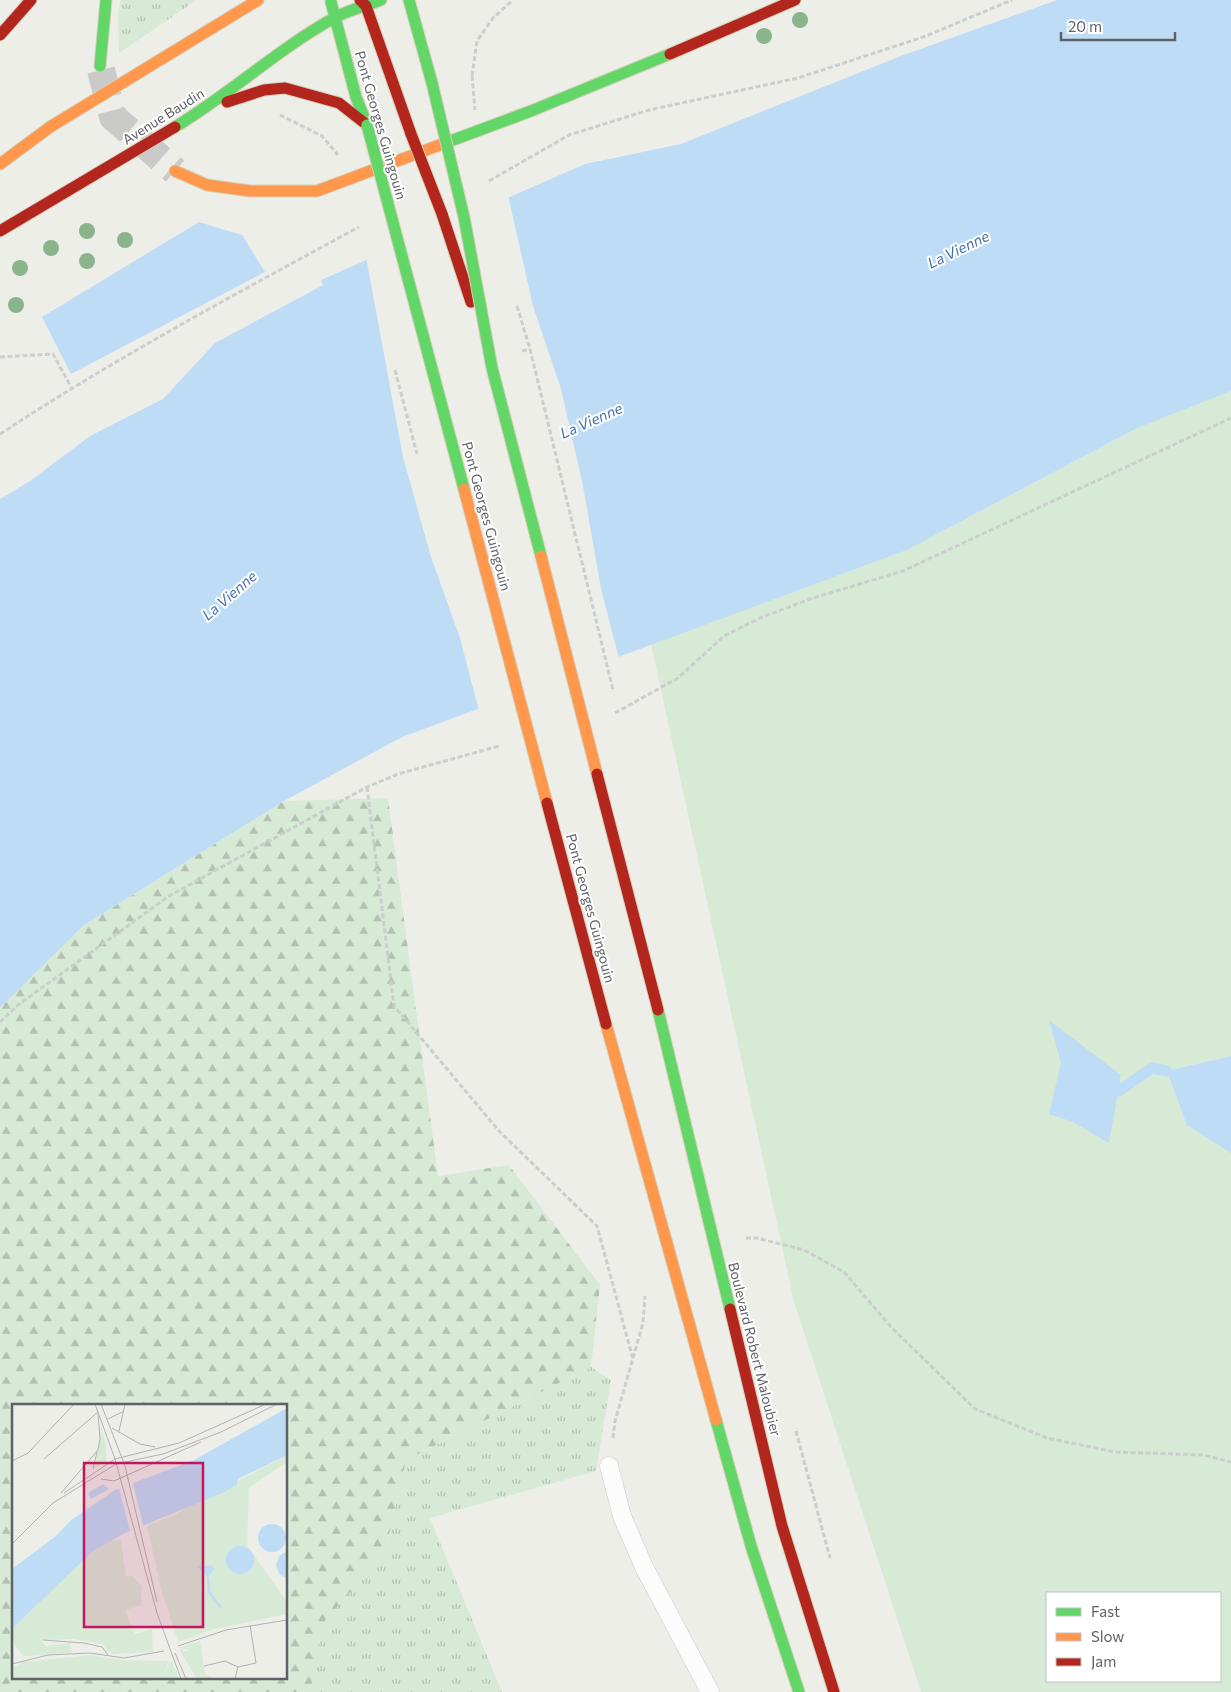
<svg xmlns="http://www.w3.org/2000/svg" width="1231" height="1692" viewBox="0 0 1231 1692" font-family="Commissioner,sans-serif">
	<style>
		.grass { fill: url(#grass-tufts) }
		.forest { fill: url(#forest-firs); fill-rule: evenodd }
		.park { fill: #d7ead6; fill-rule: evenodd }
		.water { fill: #bfdcf6 }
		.pier { fill: #eeeee9 }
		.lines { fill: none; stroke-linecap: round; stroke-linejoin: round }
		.stream { stroke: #bfdcf6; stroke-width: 11 }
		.primary-tunnel { stroke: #cacbc8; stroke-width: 28; stroke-dasharray: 28 14; stroke-linecap: butt }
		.lane-casing { stroke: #cacaca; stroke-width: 19 }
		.fast-casing { stroke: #d5cfb8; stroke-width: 13 }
		.slow-casing { stroke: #d5cfb8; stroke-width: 13 }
		.jam-casing { stroke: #d5cfb8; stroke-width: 13 }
		.path { stroke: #cacfcc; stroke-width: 3; stroke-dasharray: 5 2.5; stroke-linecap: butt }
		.lane { stroke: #fcfcfc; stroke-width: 18 }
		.fast { stroke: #63d668; stroke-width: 11 }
		.slow { stroke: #ff974d; stroke-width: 11 }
		.jam { stroke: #b3261e; stroke-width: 11 }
		.fast-bridge-casing { stroke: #d5cfb8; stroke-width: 13; stroke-linecap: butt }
		.slow-bridge-casing { stroke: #d5cfb8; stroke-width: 13; stroke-linecap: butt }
		.jam-bridge-casing { stroke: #d5cfb8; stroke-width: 13; stroke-linecap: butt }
		.path-bridge { stroke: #cacfcc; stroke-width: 3; stroke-dasharray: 5 2.5; stroke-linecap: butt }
		.fast-bridge { stroke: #63d668; stroke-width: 11 }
		.slow-bridge { stroke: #ff974d; stroke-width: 11 }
		.jam-bridge { stroke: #b3261e; stroke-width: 11 }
		.tree { fill: #8ab48c }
		.labels { text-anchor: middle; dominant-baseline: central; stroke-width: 4; stroke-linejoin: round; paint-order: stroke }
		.street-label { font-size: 14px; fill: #5e6267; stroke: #fff }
		.water-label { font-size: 15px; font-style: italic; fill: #4773ae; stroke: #fff }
		.inset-river { fill: none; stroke: #bfdcf6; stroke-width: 2.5 }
		.inset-road { fill: none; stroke: #b0b2b1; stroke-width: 1 }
		.view { fill: #c2185b; fill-opacity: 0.15; stroke: #c2185b; stroke-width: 2.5 }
		.inset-edge { fill: none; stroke: #5e6267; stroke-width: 2.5 }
	</style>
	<defs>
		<pattern id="grass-tufts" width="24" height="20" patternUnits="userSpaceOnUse" patternTransform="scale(1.25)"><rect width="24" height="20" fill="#d7ead6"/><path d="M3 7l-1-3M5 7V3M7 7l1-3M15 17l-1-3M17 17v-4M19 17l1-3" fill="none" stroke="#b2c1b1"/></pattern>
		<pattern id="forest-firs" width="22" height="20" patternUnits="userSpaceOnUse" patternTransform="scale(1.25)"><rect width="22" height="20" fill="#d7ead6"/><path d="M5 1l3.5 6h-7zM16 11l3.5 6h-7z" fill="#b2c1b1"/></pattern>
	</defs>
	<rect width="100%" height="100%" fill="#eeeee9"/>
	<g class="grass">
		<polygon points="121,0 197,0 119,53 118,12"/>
		<polygon points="591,1367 611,1380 596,1471 430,1518 502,1692 310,1692 324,1622 385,1552 406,1460"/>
	</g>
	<path class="forest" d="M 388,798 L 438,1176 L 509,1165 L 600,1285 L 591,1367 L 406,1460 L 385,1552 L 324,1622 L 310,1692 L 0,1692 L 0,1008 L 84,925 L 284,801 ZM 14,1406 L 286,1406 L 286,1678 L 14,1678 Z"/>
	<path class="park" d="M 1231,387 L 1231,1692 L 921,1692 L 794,1302 L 651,644 L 907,550 L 1137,428 ZM 1047,1593 L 1220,1593 L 1220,1681 L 1047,1681 Z"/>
	<g class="water">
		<polygon points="1057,0 1231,0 1231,391 1137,428 907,550 402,737 284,801 84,925 0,1008 0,499 30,481 90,436 163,399 215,343 323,285 321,280 585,164 681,144 901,56"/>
		<polygon points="199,222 242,235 265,272 71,374 42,317"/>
		<polygon points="1049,1020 1121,1075 1109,1143 1073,1122 1049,1114 1061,1063"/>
		<polygon points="1231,1056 1231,1153 1187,1125 1167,1071"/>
	</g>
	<polygon class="pier" points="508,195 533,306 561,389 583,486 601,589 619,659 479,711 460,638 431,557 403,457 366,257"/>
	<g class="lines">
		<polyline class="stream" points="1119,1091 1152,1068 1167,1071"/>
		<polyline class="primary-tunnel" points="101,70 113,117 175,171"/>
		<defs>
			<polyline id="lane" points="609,1466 622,1516 644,1567 710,1692"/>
			<g id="fast">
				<polyline points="409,0 432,83"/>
				<polyline points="331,2 356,97 367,125"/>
				<polyline points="100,66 106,0"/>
				<path d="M 175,127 C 230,94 278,49 334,18 C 348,10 366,6 381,0"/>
				<polyline points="445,143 531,111 670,54"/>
				<polyline points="658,1010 730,1309"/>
				<polyline points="716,1420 751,1546 799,1692"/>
			</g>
			<g id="slow">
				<polyline points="0,164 50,127 258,0"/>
				<polyline points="175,171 207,185 250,191 317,191 445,143"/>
				<polyline points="606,1024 716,1420"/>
			</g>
			<g id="jam">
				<polyline points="360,0 366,6 411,134"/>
				<polyline points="0,35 31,0"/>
				<polyline points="670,54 795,0"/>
				<polyline points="227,102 264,90 285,88 339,103 367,125"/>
				<polyline points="442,214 471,302"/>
				<polyline points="0,231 175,127"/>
				<polyline points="730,1309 782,1526 834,1692"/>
			</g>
		</defs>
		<use href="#lane" class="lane-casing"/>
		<use href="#fast" class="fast-casing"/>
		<use href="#slow" class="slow-casing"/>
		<use href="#jam" class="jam-casing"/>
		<g class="path">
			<polyline points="472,76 477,41 493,18 513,0"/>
			<polyline points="489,181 569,135 649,110 798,78 926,36 1012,0"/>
			<polyline points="522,351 530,349"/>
			<polyline points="0,357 53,354 71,387"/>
			<path d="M 0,434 C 116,358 237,293 359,227"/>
			<polyline points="615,713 678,678 724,636 762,617 813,598 903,571 1231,418"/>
			<polyline points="367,787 394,1006 500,1132 597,1226 633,1359"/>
			<polyline points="0,1022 18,1005 169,896 367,787 398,774 499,746"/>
			<polyline points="746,1238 757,1238 804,1250 844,1272 891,1327 975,1409 1047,1438 1115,1452 1204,1455 1231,1462"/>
			<polyline points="796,1431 830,1558"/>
			<polyline points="613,1438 615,1421 643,1323 645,1296"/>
		</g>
		<use href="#lane" class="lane"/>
		<use href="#fast" class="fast"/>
		<use href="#slow" class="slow"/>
		<use href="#jam" class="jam"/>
		<defs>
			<g id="fast-bridge">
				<polyline points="432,83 464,217 492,368 541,556"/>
				<polyline points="367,125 464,489"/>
			</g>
			<g id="slow-bridge">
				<polyline points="464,489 547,803"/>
				<polyline points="541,556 597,774"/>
			</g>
			<g id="jam-bridge">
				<polyline points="411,134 442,214"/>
				<polyline points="597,774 658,1010"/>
				<polyline points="547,803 606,1024"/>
			</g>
		</defs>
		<use href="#fast-bridge" class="fast-bridge-casing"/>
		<use href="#slow-bridge" class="slow-bridge-casing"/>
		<use href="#jam-bridge" class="jam-bridge-casing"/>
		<g class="path-bridge">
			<polyline points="472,76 475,110"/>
			<polyline points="280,115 322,136 338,155"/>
			<polyline points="517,306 530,349 613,690"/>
			<polyline points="395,370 417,454"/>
		</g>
		<use href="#fast-bridge" class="fast-bridge"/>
		<use href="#slow-bridge" class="slow-bridge"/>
		<use href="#jam-bridge" class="jam-bridge"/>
	</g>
	<g class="tree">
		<circle cx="800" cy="20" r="8"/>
		<circle cx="764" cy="36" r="8"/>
		<circle cx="87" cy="231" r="8"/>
		<circle cx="125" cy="240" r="8"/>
		<circle cx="51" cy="248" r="8"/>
		<circle cx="87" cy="261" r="8"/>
		<circle cx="20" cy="268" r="8"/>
		<circle cx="16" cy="305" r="8"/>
	</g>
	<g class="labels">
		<g class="street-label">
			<text transform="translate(163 116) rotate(-32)">Avenue Baudin</text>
			<text transform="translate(381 125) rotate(74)">Pont Georges Guingouin</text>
			<text transform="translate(487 516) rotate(75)">Pont Georges Guingouin</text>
			<text transform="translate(591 908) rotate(75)">Pont Georges Guingouin</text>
			<text transform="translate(755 1349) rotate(76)">Boulevard Robert Maloubier</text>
		</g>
		<g class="water-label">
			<text transform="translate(958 249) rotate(-26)">La Vienne</text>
			<text transform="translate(591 420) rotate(-24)">La Vienne</text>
			<text transform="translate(229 595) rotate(-41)">La Vienne</text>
		</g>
	</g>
	<g transform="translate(12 1404)">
		<rect width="275" height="275" fill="#eeeee9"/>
		<path d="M 89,22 L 94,40 L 94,57 L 83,64 ZM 129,191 L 130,201 L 113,206 L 123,230 L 140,225 L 141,248 L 101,250 L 96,247 L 102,245 L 99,237 L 103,216 L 111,200 ZM 188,237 L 193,270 L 201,275 L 191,275 L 184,256 L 174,245 L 166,244 ZM 159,256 L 167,275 L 145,275 L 151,272 Z" fill="#d7ead6"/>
		<path d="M 99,136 L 109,136 L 114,172 L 121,172 L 130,183 L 129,191 L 111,200 L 103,216 L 99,237 L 102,245 L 96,247 L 91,240 L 62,235 L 32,236 L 13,244 L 18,252 L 11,252 L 0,237 L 0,225 L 80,148 ZM 167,245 L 181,249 L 191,275 L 185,275 ZM 78,251 L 111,256 L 157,257 L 151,272 L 145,275 L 0,275 L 0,264 L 11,258 Z" fill="#d7ead6"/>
		<path d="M 275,51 L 275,58 L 237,84 L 235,141 L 275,198 L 275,210 L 199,226 L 166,238 L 149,185 L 135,121 L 160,112 Z" fill="#d7ead6"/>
		<path d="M 28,234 L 34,242 L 58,239 L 60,248 L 18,252 L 13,244 Z" fill="#d7ead6"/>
		<path d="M 275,4 L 275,51 L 226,75 L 225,81 L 210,89 L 111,130 L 80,148 L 0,225 L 0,165 L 44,132 L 59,116 L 103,86 L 182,56 ZM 91,80 L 97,85 L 79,95 L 76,89 ZM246 134a14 14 0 1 1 28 0a14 14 0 1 1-28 0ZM214 156a14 14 0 1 1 28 0a14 14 0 1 1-28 0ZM 275,147 L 275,174 L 268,171 L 264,161 L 267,152 ZM 199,161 L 203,165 L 196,173 L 185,163 Z" fill="#bfdcf6"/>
		<path d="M 120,75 L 132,125 L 119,130 L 106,81 Z" fill="#eeeee9"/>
		<path class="inset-river" d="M 196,173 L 197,188 L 209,204"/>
		<path class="inset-road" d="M 83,0 L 103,55 L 145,209 L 169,275M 89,0 L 113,62 L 145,198M 96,15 L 112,7M 100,24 L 128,40 L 143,43M 107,27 L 113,0M 32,55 L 86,8M 0,57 L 16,49 L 62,0M 81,65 L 85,48M 89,75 L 102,77 L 189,38M 49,89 L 86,46 L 88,35 L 86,10M 52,89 L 103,55 L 167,39 L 254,0M 41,99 L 104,60 L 151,50 L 209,28 L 265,0M 0,140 L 42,98M 31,236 L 72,239 L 90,243 L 96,251M 166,242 L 214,226 L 275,216M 163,249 L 174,275M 0,260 L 36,251 L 78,249 L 112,254 L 152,247M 192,262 L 213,257 L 226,263M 223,275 L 226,263 L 244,259 L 238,221"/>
		<path class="view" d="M 72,59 L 191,59 L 191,223 L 72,223 Z"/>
		<rect width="275" height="275" class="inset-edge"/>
	</g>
	<rect x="1046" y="1592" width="175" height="90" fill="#ffffff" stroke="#bfc0c2"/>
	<rect x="1056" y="1608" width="25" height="8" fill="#63d668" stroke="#bfc0c2"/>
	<text x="1091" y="1617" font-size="15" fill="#5e6267">Fast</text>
	<rect x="1056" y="1633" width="25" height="8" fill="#ff974d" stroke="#bfc0c2"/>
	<text x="1091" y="1642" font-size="15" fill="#5e6267">Slow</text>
	<rect x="1056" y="1658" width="25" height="8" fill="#b3261e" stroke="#bfc0c2"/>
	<text x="1091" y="1667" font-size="15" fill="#5e6267">Jam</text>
	<path d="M1061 32v8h114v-8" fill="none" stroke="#5e6267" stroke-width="2.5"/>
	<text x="1068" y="32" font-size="15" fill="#5e6267" stroke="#ffffff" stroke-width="4" paint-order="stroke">20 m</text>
</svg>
